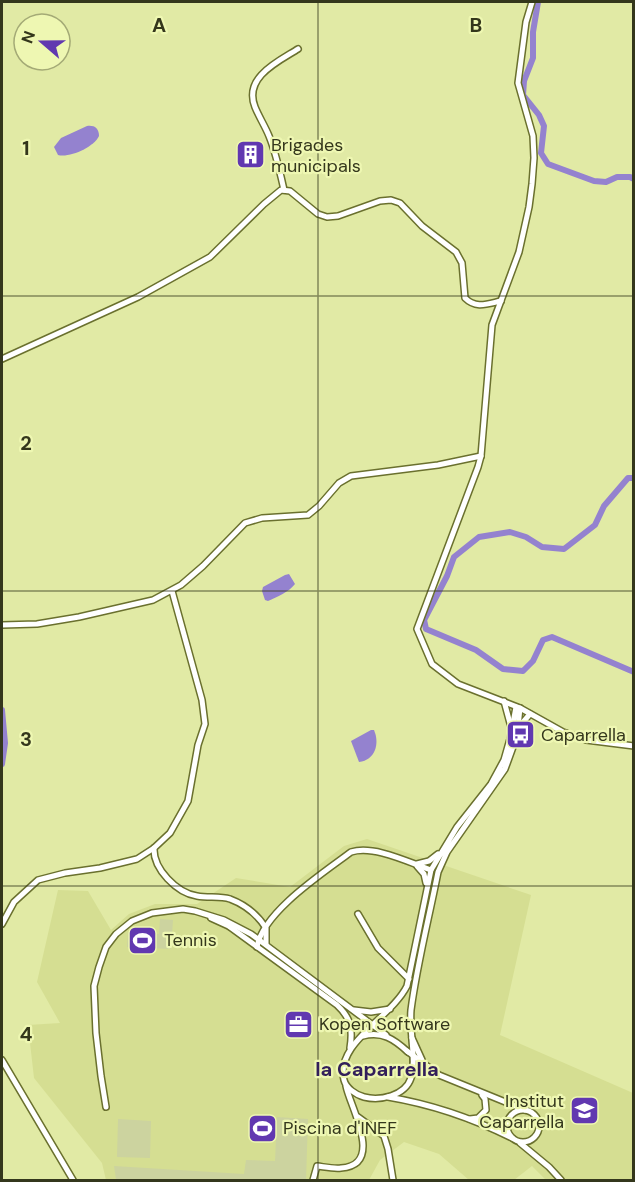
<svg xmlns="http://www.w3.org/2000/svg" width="635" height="1182" viewBox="0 0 635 1182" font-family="'DM Sans',sans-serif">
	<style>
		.built { fill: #d5de92 }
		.green { fill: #ccd39f }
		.water { fill: #9482cf }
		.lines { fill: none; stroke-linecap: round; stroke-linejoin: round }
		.canal { stroke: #9482cf; stroke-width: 6 }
		.street-casing { stroke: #6a702e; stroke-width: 8 }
		.street { stroke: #fff; stroke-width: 5 }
		.grid { fill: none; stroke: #34371c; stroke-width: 1.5; stroke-opacity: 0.55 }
		.labels { text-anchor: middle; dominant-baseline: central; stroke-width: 4.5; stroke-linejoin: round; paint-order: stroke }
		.poi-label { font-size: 18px; fill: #34371c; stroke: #eef7b2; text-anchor: start }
		.neighbourhood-label { font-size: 20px; font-weight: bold; fill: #321f5a; stroke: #eef7b2 }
		.grid-label { font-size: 20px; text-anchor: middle; font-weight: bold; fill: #34371c; stroke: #eef7b2; stroke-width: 4.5; stroke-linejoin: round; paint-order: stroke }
	</style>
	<rect width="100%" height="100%" fill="#e1eaa5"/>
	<polygon class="built" points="367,839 531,895 500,1035 633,1093 633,1180 546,1180 532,1166 514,1180 469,1180 439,1154 404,1142 380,1160 369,1180 106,1180 102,1163 34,1078 28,1025 60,1023 37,982 58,890 88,891 111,930 129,914 155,904 197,904 236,878 290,887 344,846"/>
	<g class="green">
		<polygon points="160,919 173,920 171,949 127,947 128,932 159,934"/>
		<polygon points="277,1117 308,1119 306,1180 116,1179 114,1166 244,1174 246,1160 275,1161"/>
		<polygon points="118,1119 151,1121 150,1158 117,1157"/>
	</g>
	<g class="water">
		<path d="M 87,126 C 94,125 99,128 99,136 C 94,147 70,158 58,155 L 54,147 L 61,138 Z"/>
		<path d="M 285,575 L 289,574 L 295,584 C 289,592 277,597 268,601 L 265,600 L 262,591 L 263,587 Z"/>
		<path d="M 371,730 L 374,730 C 380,744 375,760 359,762 L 351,741 Z"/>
	</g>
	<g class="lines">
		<g class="canal">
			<polyline points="538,2 533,32 533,58 524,81 523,95 539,115 544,126 541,153 548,164 594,181 606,182 617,177 630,177 634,179"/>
			<polyline points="634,478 628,478 604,506 595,525 564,549 542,547 526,537 510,532 479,537 454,557 447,576 424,620 426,629 476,650 503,669 523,671 533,661 543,640 552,637 634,672"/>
			<polyline points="2,710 5,743 2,764"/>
		</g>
		<defs>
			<g id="street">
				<polyline points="532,2 526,22 518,83 533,136 534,158 532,184 529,207 519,252 492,325 481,456 478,467 417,629 432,664 458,684 520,708 563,732 586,740 634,746"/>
				<path d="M 284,190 C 280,172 276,153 269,136 C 265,126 259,117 255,107 C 243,77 279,61 298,49"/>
				<path d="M 2,359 L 138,297 L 210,257 L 264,204 L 281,190 L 290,191 L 318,214 L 327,217 L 338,216 L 380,201 L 391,200 L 400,203 L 422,226 L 456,252 L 462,263 L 465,298 C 476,309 487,304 501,301"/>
				<polyline points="2,625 37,624 79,617 153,600 181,585 203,566 245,523 262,518 308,515 319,506 339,483 351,476 438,465 481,456"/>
				<polyline points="504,701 511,727"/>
				<path d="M 516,707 L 510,739 L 504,760 L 491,784 L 457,827 L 431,870 L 407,986 C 391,1018 335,1043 344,1080 C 346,1088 356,1095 364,1097 C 380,1101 405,1096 411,1078 C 417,1063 409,1030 411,1010 C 417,964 429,918 438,872 L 447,852 L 505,769 L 517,736 L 520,708"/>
				<polyline points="518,728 530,714"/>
				<path d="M 154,848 C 153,869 177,893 197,896 C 208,898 220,896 230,899 C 246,905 257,914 266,928 L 266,944"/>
				<polyline points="417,864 429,861 438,854"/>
				<polyline points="417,866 424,874 426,883"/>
				<polyline points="358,914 378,948 409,979"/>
				<polyline points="211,918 233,928"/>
				<polyline points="2,924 14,902 38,880 65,873 100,868 137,859 154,848 170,833 188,801 198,745 205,724 202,700 172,591"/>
				<path d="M 230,927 L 337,1005 C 351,1018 353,1029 350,1048"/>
				<path d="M 257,947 C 263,912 323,873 351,852 C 374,845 408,862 431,870"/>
				<polyline points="354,1010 371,1012 390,1009"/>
				<path d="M 363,1036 C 382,1031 394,1039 408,1052"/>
				<polyline points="412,1038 422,1060"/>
				<polyline points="407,1051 439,1075 525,1110"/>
				<polyline points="2,1060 73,1180"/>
				<path d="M 388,1097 C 430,1104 474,1119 512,1138"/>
				<polyline points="106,1107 101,1076 96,1033 94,986 99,967 106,947 116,934 132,921 152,913 183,909 195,911 224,920 251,934 386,1035"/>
				<circle cx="523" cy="1126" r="16"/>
				<polyline points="358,1117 384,1136 388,1149 393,1180"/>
				<polyline points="470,1119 478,1118 486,1110 485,1099 482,1095"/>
				<polyline points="520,1143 549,1167 561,1180"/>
				<path d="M 313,1180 L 317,1166 C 325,1167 334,1169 341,1168 C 385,1165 350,1107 346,1086"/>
			</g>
		</defs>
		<use href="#street" class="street-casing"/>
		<use href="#street" class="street"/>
	</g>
	<path class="grid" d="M 318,2 L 318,1180M 2,296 L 634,296M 2,591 L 634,591M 2,886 L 634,886"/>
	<defs>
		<symbol id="building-square" viewBox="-11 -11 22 22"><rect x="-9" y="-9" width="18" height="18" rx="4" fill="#6138b0" stroke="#eef7b2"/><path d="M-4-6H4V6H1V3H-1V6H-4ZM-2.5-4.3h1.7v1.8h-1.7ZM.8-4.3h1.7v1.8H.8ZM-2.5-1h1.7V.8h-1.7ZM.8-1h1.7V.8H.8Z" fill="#fff"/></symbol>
		<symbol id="bus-square" viewBox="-11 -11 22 22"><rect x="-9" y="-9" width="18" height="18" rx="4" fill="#6138b0" stroke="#eef7b2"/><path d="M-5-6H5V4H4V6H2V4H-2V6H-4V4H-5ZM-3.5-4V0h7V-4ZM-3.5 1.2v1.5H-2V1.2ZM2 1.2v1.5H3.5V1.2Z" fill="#fff"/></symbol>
		<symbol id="stadium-square" viewBox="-11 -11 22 22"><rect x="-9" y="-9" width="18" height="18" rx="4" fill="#6138b0" stroke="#eef7b2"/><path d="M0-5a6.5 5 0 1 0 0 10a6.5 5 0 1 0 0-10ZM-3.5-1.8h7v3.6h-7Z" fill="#fff"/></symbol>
		<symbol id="office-square" viewBox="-11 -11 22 22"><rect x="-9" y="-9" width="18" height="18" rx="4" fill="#6138b0" stroke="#eef7b2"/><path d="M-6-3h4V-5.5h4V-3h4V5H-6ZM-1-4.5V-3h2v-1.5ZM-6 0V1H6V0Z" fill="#fff"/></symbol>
		<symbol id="school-square" viewBox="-11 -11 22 22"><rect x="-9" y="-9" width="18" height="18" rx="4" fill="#6138b0" stroke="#eef7b2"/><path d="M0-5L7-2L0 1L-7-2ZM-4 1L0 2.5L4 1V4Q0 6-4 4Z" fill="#fff"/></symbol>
	</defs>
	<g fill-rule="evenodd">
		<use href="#building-square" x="234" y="138" width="33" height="33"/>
		<use href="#bus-square" x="504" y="718" width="33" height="33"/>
		<use href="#stadium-square" x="126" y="924" width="33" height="33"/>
		<use href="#office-square" x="282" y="1008" width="33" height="33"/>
		<use href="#school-square" x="568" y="1094" width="33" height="33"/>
		<use href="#stadium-square" x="246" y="1112" width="33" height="33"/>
	</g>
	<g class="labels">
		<g class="poi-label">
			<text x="271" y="145">Brigades<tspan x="271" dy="21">municipals</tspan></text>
			<text x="541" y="735">Caparrella</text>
			<text x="164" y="940">Tennis</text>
			<text x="319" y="1024">Kopen Software</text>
			<text x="564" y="1101" text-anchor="end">Institut<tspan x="564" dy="21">Caparrella</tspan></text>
			<text x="283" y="1128">Piscina d'INEF</text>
		</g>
		<g class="neighbourhood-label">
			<text x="377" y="1069">la Caparrella</text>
		</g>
	</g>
	<g class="grid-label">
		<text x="159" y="32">A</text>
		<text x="476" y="32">B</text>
		<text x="26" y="155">1</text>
		<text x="26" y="450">2</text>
		<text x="26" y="746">3</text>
		<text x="26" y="1041">4</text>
	</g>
	<rect width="635" height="1182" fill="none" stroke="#34371c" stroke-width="6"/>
	<g transform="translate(42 42) rotate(290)"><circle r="28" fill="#eef7b2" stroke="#a4aa76" stroke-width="1.5"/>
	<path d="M0-4.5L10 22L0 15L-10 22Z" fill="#6138b0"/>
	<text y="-9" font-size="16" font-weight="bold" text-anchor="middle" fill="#34371c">N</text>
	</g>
</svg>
